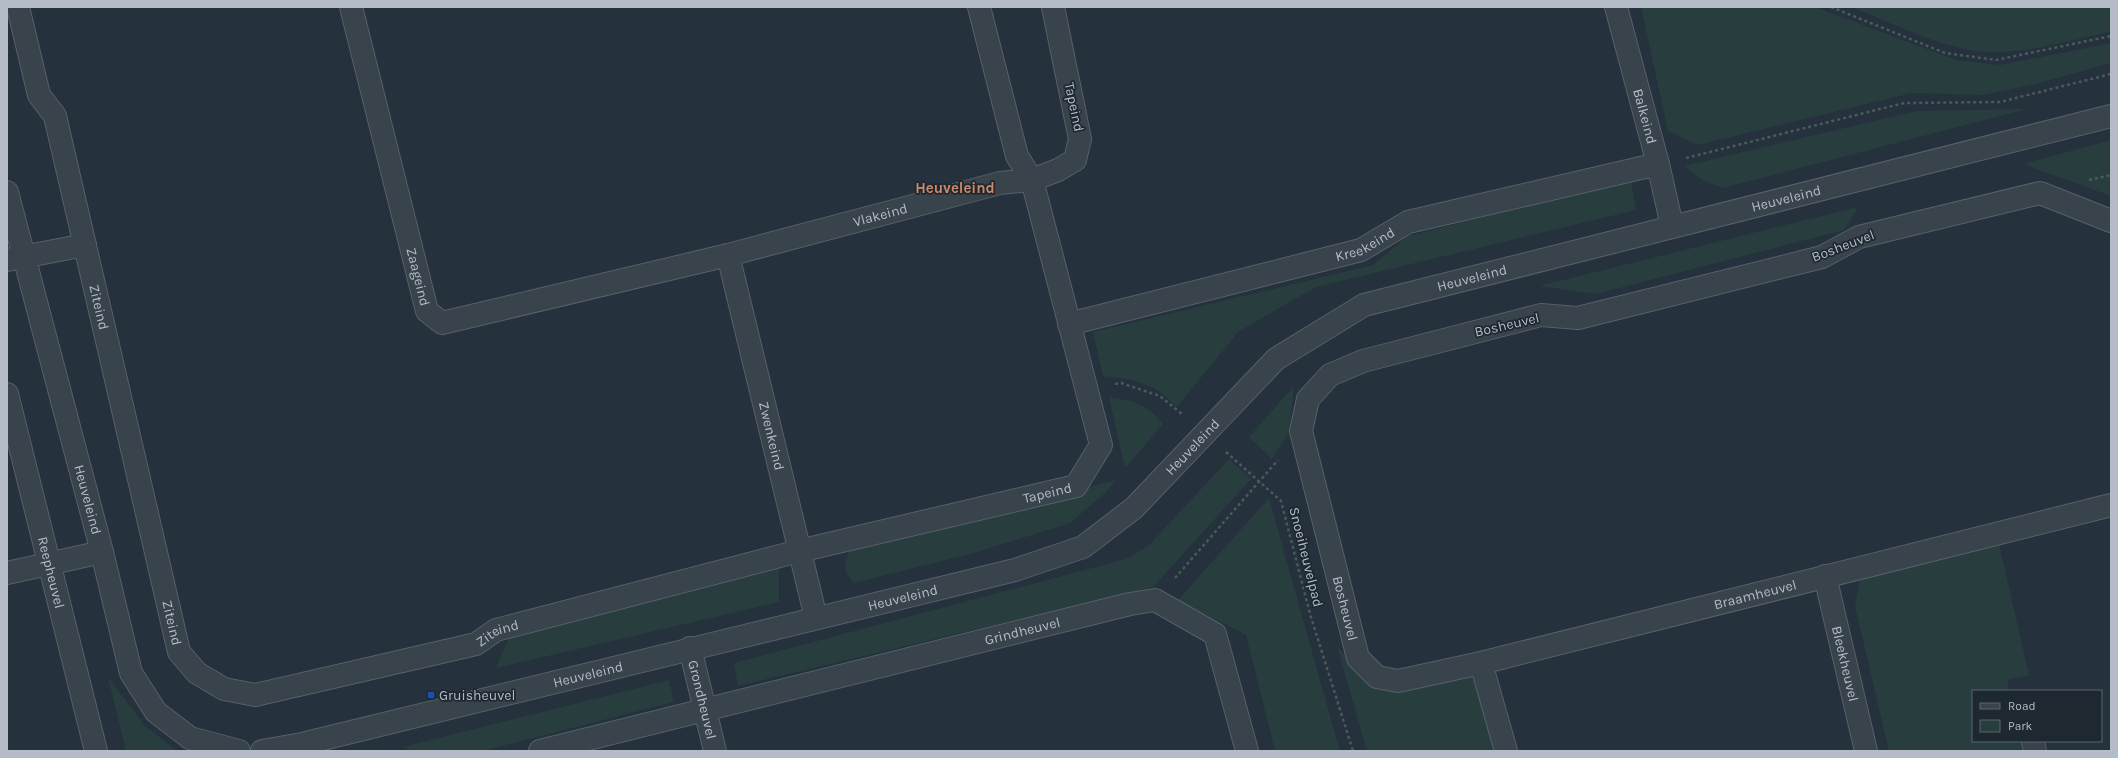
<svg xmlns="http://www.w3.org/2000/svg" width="2118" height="758" viewBox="0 0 2118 758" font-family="Karla,sans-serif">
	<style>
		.green { fill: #283e3e }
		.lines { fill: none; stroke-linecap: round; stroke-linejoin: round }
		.minor-casing { stroke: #57606a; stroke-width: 24 }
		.tertiary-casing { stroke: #57606a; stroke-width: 24 }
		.path { stroke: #475b5b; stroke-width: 2.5; stroke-dasharray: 3 3; stroke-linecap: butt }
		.minor { stroke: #39434c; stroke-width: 22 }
		.tertiary { stroke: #39434c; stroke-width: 22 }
		.transit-dot { fill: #1a4fb4; stroke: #1e2831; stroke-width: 1.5 }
		.labels { text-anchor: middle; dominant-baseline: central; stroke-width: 3.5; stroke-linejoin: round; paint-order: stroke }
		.street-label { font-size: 14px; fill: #b4bdc7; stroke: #1e2831 }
		.poi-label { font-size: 14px; fill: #b4bdc7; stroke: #1e2831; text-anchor: start }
		.neighbourhood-label { font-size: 15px; font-weight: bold; fill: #ce8a68; stroke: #1e2831 }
	</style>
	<rect width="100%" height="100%" fill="#25313c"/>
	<g class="green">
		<polygon points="1641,7 1815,7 1956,60 2000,65 2111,43 2111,63 2036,84 1983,95 1912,93 1697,145 1668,131"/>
		<path d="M 1852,7 L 2111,7 L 2111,32 C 2069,40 2017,57 1975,51 C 1933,44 1891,23 1852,7 Z"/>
		<polygon points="2027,109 1723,188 1702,180 1684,166 1917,111"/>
		<polygon points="2111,140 2111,196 2023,164"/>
		<path d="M 1631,180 L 1636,210 L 1316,287 L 1239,331 L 1176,408 C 1155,381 1135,380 1103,376 L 1093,332 L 1373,265 L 1408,236 Z"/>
		<polygon points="1858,207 1844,230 1596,294 1539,286"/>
		<polygon points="1294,386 1289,433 1272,459 1249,437"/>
		<path d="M 1109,397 C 1135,401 1145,403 1163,424 L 1125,468 Z"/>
		<polygon points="1229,459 1251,479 1153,587 738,686 734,663 1126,559 1148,546"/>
		<path d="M 1116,480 L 1106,492 L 1070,523 L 974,553 L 854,583 C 842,570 844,567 849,551 Z"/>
		<polygon points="1269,498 1337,741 1341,751 1275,751 1246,635 1178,600"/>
		<polygon points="1999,544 2029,675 2007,680 2010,691 1973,691 1973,741 2022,741 2024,751 1889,751 1855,606 1860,579"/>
		<polygon points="779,568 779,602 496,668 510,635"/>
		<polygon points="1337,646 1370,684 1411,690 1471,675 1483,701 1496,751 1367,751"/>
		<polygon points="108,677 145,726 177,751 126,751"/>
		<polygon points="669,680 674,702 483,751 411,751 403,747"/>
	</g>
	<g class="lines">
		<defs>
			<g id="minor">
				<path id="s1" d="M 18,7 L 39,95 L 55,116 L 179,652 L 197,673 L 224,689 L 255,695 L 476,644 L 496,630 L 799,551 L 1076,486 L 1101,445 L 1032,180 L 1017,156 L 979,7"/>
				<path id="s2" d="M 351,7 L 427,311 L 442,323 L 728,255 L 1000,183 L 1032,180 L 1058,170 L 1075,160 L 1080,139 L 1053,7"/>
				<path id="s3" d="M 1616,7 L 1658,164 L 1672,226"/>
				<path id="s4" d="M 2111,221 L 2040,193 L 1859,237 L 1822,257 L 1578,318 L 1541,315 L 1363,361 L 1330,375 L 1308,399 L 1301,431 L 1358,658 L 1377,677 L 1398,681 L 1481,663 L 2111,505"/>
				<path id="s5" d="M 728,255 L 816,618"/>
				<polyline points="7,260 85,245"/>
				<path id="s6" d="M 1069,324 L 1361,250 L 1408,222 L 1658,164"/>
				<path id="s7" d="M 7,394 L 96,751"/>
				<polyline points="7,573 102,552"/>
				<path id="s8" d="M 1825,576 L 1866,751"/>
				<path id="s9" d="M 690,648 L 715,751"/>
				<polyline points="1481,663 1506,751"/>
				<polyline points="2033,741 2035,751"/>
				<path id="s10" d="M 540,751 L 1130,604 L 1155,600 L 1215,634 L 1247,751"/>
			</g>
			<g id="tertiary">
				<path id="s11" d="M 7,192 L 102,552 L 131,673 L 156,712 L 190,738 L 239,751"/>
				<path id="s12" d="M 262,751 L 302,744 L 1015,570 L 1083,547 L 1134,508 L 1276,359 L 1364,305 L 2111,116"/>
			</g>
		</defs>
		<use href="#minor" class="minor-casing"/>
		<use href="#tertiary" class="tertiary-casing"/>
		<g class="path">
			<polyline points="1831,7 1945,53 1996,60 2111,36"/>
			<polyline points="1686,158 1904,103 2000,102 2111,74"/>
			<polyline points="2089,180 2111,175"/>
			<polyline points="1115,384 1121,383 1160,396 1183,415"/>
			<polyline points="1226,452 1281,501 1310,614 1353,751"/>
			<polyline points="1175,578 1278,460"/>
		</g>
		<use href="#minor" class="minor"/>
		<use href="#tertiary" class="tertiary"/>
	</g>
	<rect class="transit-dot" x="427" y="691" width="8" height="8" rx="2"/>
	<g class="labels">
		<g class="street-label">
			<text transform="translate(1074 107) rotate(78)">Tapeind</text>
			<text stroke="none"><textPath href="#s3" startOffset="113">Balkeind</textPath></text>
			<text stroke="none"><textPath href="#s12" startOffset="1655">Heuveleind</textPath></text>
			<text stroke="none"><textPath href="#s2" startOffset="784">Vlakeind</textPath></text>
			<text stroke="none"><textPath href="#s6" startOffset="307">Kreekeind</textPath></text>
			<text transform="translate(1843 246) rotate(-21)">Bosheuvel</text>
			<text stroke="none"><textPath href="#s2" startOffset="278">Zaageind</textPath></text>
			<text stroke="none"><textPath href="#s12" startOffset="1331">Heuveleind</textPath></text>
			<text stroke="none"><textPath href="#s1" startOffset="313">Ziteind</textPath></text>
			<text transform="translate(1507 325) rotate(-13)">Bosheuvel</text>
			<text stroke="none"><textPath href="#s5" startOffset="186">Zwenkeind</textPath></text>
			<text stroke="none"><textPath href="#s12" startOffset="995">Heuveleind</textPath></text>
			<text stroke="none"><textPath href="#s1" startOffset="1577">Tapeind</textPath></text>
			<text stroke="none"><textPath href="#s11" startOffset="318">Heuveleind</textPath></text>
			<text transform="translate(1306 557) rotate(76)">Snoeiheuvelpad</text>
			<text stroke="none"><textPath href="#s7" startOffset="184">Reepheuvel</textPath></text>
			<text stroke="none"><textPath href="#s4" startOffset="1528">Braamheuvel</textPath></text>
			<text stroke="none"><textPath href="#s12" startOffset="659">Heuveleind</textPath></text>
			<text stroke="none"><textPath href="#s4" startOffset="1061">Bosheuvel</textPath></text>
			<text stroke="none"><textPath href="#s1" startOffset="637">Ziteind</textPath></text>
			<text stroke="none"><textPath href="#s10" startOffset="497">Grindheuvel</textPath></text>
			<text stroke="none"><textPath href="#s1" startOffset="1009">Ziteind</textPath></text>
			<text stroke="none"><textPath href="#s8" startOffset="90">Bleekheuvel</textPath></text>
			<text stroke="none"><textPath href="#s12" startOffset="335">Heuveleind</textPath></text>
			<text stroke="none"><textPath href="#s9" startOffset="53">Grondheuvel</textPath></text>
		</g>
		<g class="poi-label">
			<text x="439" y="695">Gruisheuvel</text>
		</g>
		<g class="neighbourhood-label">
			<text x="955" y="188">Heuveleind</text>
		</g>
	</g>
	<rect width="2118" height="758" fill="none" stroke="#b4bdc7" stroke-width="16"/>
	<rect x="1972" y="690" width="130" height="52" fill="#1e2831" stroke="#5a646d"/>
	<rect x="1980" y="703" width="20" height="6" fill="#39434c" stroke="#5a646d"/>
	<text x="2008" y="710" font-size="12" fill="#b4bdc7">Road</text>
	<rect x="1980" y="720" width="20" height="12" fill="#283e3e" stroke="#5a646d"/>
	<text x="2008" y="730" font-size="12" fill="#b4bdc7">Park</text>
</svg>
